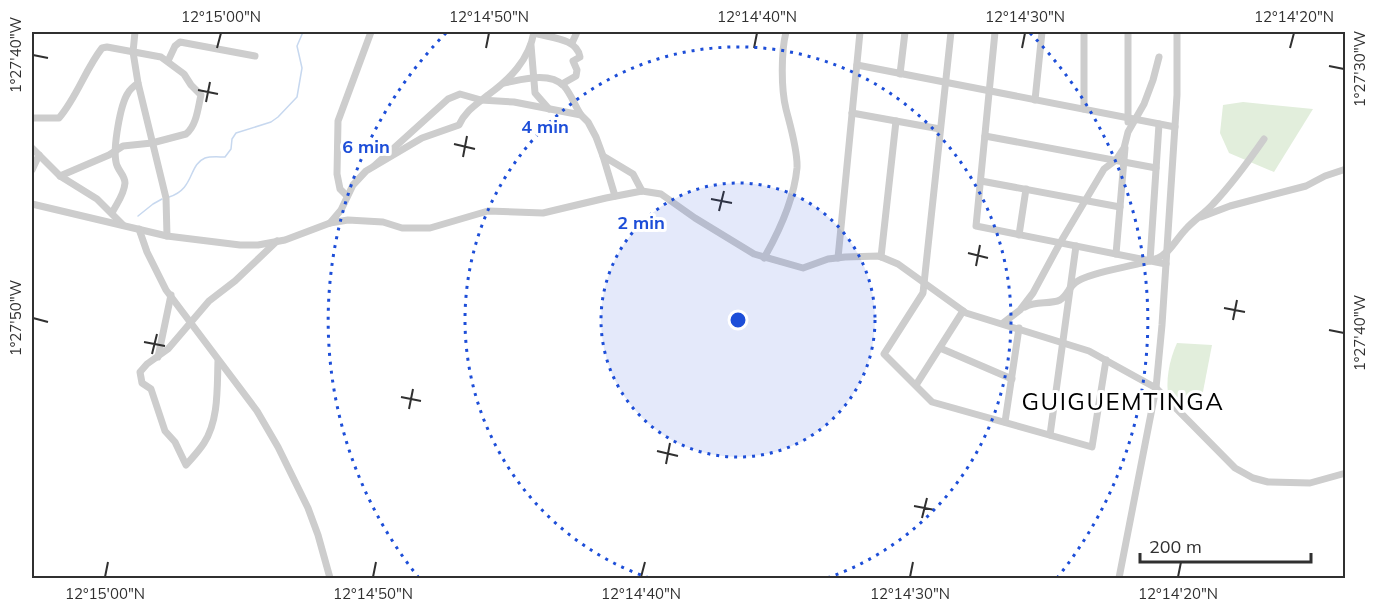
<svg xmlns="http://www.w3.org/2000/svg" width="1377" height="610" viewBox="0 0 1377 610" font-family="Mulish,sans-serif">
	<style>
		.green { fill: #e2eedc }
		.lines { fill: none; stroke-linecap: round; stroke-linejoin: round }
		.stream { stroke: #c7d8ef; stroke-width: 1.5 }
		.minor { stroke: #cdcdcd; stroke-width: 7 }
		.ticks { fill: none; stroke: #303030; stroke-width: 2 }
		.ring { fill: none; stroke: #1d4ed8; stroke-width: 3; stroke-dasharray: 3 6 }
		.labels { text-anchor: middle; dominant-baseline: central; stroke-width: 6; stroke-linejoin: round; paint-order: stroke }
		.quarter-label { font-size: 24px; letter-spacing: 1.5px; fill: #000; stroke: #fff }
		.centre { fill: #1d4ed8; stroke: #fff; stroke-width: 3 }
		.ring-label { font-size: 18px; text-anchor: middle; font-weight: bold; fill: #1d4ed8; stroke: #fff; stroke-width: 6; stroke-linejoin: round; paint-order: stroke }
		.neatline { fill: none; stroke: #303030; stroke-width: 2 }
		.ticks-label { font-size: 15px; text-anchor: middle; fill: #303030 }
	</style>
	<rect width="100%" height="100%" fill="#fff"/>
	<g class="green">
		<polygon points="1243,102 1313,109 1274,172 1229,153 1220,133 1223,105"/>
		<path d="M 1177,343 L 1212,345 L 1201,402 L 1169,401 C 1165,381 1169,361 1177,343 Z"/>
	</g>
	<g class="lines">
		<g class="stream">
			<path d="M 169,197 C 195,189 188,165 205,158 C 211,156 219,157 225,157 L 231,149 L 232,139 L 236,133 L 271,122 L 278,117 L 297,97 L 302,68 L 297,46 L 303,32"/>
			<polyline points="138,216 153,204 162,199"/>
		</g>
		<g class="minor">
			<polyline points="951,32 923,293 884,354 932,402 1092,447 1106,360"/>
			<polyline points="995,32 976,226 1166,264"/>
			<polyline points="1084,32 1084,109"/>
			<polyline points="1128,32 1128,122"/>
			<path d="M 534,33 C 550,38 577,38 580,57 L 573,61 L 577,70 L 576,76 L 562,84"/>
			<polyline points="572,43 577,32"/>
			<polyline points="531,45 535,93 549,109"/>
			<polyline points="168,61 175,46 180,42 255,56"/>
			<polyline points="857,65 1175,127"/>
			<polyline points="900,74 905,32"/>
			<polyline points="138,83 166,198 167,236"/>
			<path d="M 504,83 C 521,80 549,71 564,86 C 571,94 575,106 581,115"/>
			<polyline points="1035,100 1042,32"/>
			<polyline points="852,113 940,129"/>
			<path d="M 32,118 L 59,118 C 77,97 85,70 102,48 L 107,47 L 161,57 L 184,74 L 191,85 L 201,95 C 198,107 197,125 186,134 L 152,143 L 123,146 L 109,155 L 60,176"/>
			<polyline points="985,136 1156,168"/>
			<polyline points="32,148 60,176 97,199 123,225"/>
			<polyline points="603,156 615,196"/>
			<polyline points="374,166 448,99 460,94 481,100 514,102 581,115 588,122 596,137 603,156 633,174 642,191"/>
			<polyline points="32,170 39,155"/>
			<polyline points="981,181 1120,207"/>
			<polyline points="347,196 340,189 337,174 338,121 371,32"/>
			<polyline points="32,204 167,236 240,245 258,245 285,240 330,223 348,220 383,222 402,228 430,228 488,211 543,213 606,198 642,191 661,194 695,218 754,254 803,268 828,259 845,257 879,256 898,264 966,313 1089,351 1156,388 1235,468 1253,478 1268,482 1310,483 1346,473"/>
			<path d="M 112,213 C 117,203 124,195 125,183 C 125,175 117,170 116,162 C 113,148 120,105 128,93 C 130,89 134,86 138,83 L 133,52 L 135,32"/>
			<polyline points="1201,217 1230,206 1306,186 1325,176 1346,169"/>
			<path d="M 330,223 L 341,210 L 353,185 L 366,171 L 422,138 L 459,125 C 466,110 476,105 488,95 C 510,79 529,60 534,32"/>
			<polyline points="139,229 147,252 166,290 257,411 278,447 308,508 318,535 330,578"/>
			<polyline points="1019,235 1026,189"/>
			<polyline points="1116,254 1125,148"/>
			<polyline points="881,257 896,121"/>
			<path d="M 764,258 C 780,230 794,200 797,168 C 798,151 790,125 786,109 C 781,89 781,52 786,32"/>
			<polyline points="838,258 860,32"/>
			<polyline points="1150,261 1159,124"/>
			<path d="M 1025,307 C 1036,300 1049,305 1060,300 C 1067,296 1069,287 1075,283 C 1087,272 1139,266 1158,258 C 1170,253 1177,238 1186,229 C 1194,220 1205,213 1213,204 C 1232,184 1248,162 1264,139"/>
			<polyline points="1003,323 1020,310 1033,293 1060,243 1104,169 1116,160 1124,148 1128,132 1144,104 1153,80 1159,57"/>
			<polyline points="940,348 1012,379"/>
			<polyline points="158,357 171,295"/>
			<path d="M 218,361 C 217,387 219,420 204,443 C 199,451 192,458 186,465 L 175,442 L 165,431 L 151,389 L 142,383 L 140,372 L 147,364 L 168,349 L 209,301 L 235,281 L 277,241"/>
			<polyline points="916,385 963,311"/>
			<polyline points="1005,422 1019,328"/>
			<polyline points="1050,435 1076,246"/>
			<polyline points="1119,578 1156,388 1162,325 1177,95 1177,32"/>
		</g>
	</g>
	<path class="ticks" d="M 217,48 L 221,33M 486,48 L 489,33M 754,48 L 757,33M 1022,48 L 1025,33M 1290,48 L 1294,33M 33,55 L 48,58M 1329,66 L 1344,69M 198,90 L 218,94M 206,102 L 210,82M 454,144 L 475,149M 463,157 L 467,136M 711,199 L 732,203M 719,211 L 724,191M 968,253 L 988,258M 976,266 L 980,245M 1224,308 L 1245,312M 33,318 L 48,322M 1233,320 L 1237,300M 1329,330 L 1344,333M 144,342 L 165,346M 152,354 L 157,334M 401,397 L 421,401M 409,409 L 413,389M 657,451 L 678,456M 666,464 L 670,443M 914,506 L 935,510M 922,518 L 927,498M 105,577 L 108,562M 373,577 L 376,562M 641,577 L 645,562M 910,577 L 913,562M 1178,577 L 1181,562"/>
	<circle cx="738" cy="320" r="137" fill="#1d4ed8" fill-opacity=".12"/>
	<g class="ring">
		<circle cx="738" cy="320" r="137"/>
		<path d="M649 578A273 273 0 1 1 827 578"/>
		<path d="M419 578A410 410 0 0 1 446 33M1030 33A410 410 0 0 1 1057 578"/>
	</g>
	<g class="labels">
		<g class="quarter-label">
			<text x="1123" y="401">GUIGUEMTINGA</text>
		</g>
	</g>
	<circle cx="738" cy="320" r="9" class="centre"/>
	<g class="ring-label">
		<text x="545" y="133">4 min</text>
		<text x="366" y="153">6 min</text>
		<text x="641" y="229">2 min</text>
	</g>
	<rect width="1377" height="610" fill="none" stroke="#ffffff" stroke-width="66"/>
	<path d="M1140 553v9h171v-9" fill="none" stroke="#303030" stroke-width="3"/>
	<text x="1149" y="553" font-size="18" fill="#303030" stroke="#ffffff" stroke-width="4.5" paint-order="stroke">200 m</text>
	<rect x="33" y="33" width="1311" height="544" class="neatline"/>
	<g class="ticks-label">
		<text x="221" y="22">12°15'00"N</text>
		<text x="489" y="22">12°14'50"N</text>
		<text x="757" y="22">12°14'40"N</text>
		<text x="1025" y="22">12°14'30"N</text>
		<text x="1294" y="22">12°14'20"N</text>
		<text transform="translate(16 55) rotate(-90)" y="5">1°27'40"W</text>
		<text transform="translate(1360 69) rotate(-90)" y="5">1°27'30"W</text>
		<text transform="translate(16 318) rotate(-90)" y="5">1°27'50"W</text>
		<text transform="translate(1360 333) rotate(-90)" y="5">1°27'40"W</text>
		<text x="105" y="599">12°15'00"N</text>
		<text x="373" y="599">12°14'50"N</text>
		<text x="641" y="599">12°14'40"N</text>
		<text x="910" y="599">12°14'30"N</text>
		<text x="1178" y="599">12°14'20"N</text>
	</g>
</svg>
